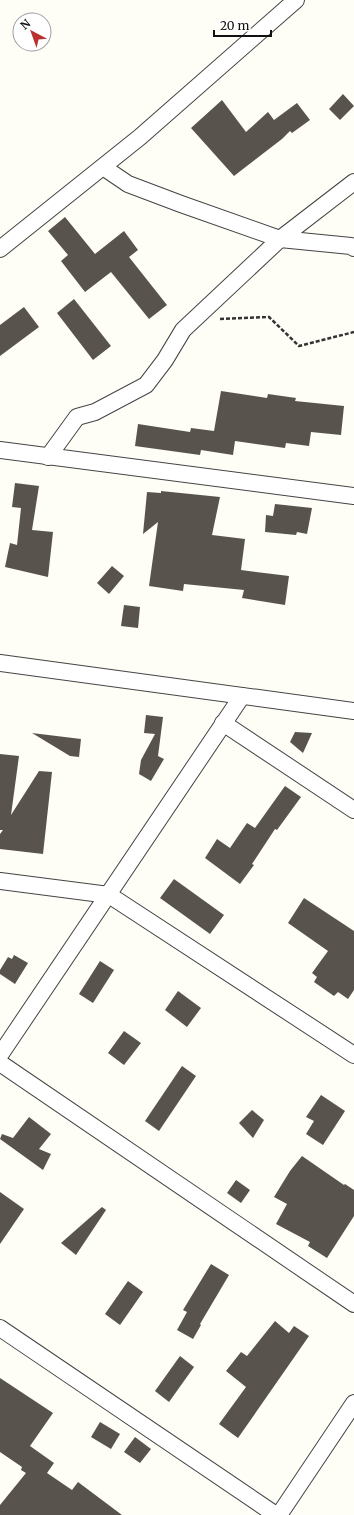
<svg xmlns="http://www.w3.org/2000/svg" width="354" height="1515" viewBox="0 0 354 1515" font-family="Merriweather,serif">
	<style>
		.building { fill: #59534e }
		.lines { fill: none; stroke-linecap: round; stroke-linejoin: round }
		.minor-casing { stroke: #444; stroke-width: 18 }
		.path { stroke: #333; stroke-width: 2.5; stroke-dasharray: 4 2; stroke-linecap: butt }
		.minor { stroke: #fff; stroke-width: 16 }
	</style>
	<rect width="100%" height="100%" fill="#fefdf6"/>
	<g class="building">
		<polygon points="343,94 354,106 340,120 329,109"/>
		<polygon points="222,100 246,132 268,112 274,120 297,103 310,120 292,133 290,131 282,139 234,176 191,128"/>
		<polygon points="65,217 95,254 124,231 138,250 129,257 167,305 149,319 111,272 85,292 61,261 68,255 48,231"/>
		<polygon points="74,299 111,346 93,360 57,313"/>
		<polygon points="24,307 39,327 0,356 0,325"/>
		<polygon points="221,391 267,398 268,394 296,398 295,401 344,406 341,435 311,432 309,446 286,443 285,448 235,441 233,455 201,450 200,455 135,446 138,424 190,432 191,428 214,431"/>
		<polygon points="15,483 39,486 32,530 53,532 48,577 5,567 10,543 17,545 21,508 12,507"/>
		<polygon points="161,491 220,497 212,535 245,539 241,570 289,576 285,605 242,598 244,590 184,584 183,591 149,586 158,522 143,534 147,492 161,493"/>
		<polygon points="275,504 312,508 307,534 297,532 296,535 265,532 266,515 273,516"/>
		<polygon points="112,566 124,576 109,594 97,583"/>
		<polygon points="124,605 140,607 138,628 121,626"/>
		<polygon points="146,715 163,717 158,756 164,759 151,781 139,774 141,760 155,734 144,733"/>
		<polygon points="295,732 312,733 303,753 290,742"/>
		<polygon points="32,733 81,739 79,757 70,756"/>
		<polygon points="0,754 19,756 11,815 39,771 52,772 43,854 0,849 0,834 3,830 0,830"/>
		<polygon points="285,786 301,797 277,830 275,829 252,864 254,865 240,884 205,858 217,839 230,848 247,823 255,828"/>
		<polygon points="174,879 224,915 210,934 160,898"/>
		<polygon points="304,898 354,931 354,990 348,999 338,992 334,996 314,982 317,977 312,973 328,951 288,923"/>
		<polygon points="14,955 28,963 15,984 0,974 0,970 8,957 12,959"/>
		<polygon points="100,961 114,970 93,1003 79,994"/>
		<polygon points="178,991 201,1008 187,1027 165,1010"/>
		<polygon points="124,1031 141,1043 124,1065 108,1053"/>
		<polygon points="182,1066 196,1076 159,1131 145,1121"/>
		<polygon points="321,1095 345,1111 323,1145 306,1134 314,1121 306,1117"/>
		<polygon points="252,1110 264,1120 253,1138 239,1123"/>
		<polygon points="29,1117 51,1134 39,1149 51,1154 43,1170 0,1139 2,1134 13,1138"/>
		<polygon points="302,1156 344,1185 345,1184 354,1190 354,1216 327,1258 308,1246 310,1242 276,1224 287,1204 274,1197 290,1171"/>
		<polygon points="236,1180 250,1190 241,1203 227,1193"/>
		<polygon points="0,1192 24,1209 0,1244"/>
		<polygon points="102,1207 106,1210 76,1255 61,1243"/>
		<polygon points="211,1264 229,1275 200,1324 201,1325 193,1339 177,1330 187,1312 183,1310"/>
		<polygon points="128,1281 143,1292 120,1325 105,1314"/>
		<polygon points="275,1321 289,1333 294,1326 309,1336 238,1438 219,1424 246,1387 226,1371 241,1352 247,1356"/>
		<polygon points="180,1356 194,1367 169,1402 155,1391"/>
		<polygon points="0,1378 53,1413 30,1446 54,1463 47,1473 72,1490 78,1482 122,1515 0,1515 0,1505 26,1473 21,1470 22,1467 0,1452"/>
		<polygon points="100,1422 120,1434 111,1449 91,1437"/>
		<polygon points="135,1437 151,1449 140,1463 124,1452"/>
	</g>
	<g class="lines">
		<defs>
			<g id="minor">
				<polyline points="103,167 128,184 181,204 280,239 351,246 354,248"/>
				<polyline points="0,249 140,137 296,0"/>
				<polyline points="0,450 354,496"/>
				<polyline points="48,457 77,417 95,412 146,385 165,360 183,330 280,239 354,182"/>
				<polyline points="0,663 354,711"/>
				<polyline points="223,723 354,810"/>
				<polyline points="0,881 109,895 354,1055"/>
				<polyline points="0,1055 242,696"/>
				<polyline points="0,1063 354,1304"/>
				<polyline points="0,1328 276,1515"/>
				<polyline points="279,1515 354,1403"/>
			</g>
		</defs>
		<use href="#minor" class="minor-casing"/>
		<polyline class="path" points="220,319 269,317 299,346 354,332"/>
		<use href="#minor" class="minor"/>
	</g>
	<g transform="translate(32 32) rotate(319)"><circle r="19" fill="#ffffff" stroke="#a0a0a0"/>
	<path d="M0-3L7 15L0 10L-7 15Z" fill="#b93231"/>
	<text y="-6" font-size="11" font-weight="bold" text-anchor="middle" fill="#111111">N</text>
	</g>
	<path d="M214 30v6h57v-6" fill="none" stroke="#111111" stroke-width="2"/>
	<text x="220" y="30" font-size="12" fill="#111111" stroke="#ffffff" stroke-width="3" paint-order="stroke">20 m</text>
</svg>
